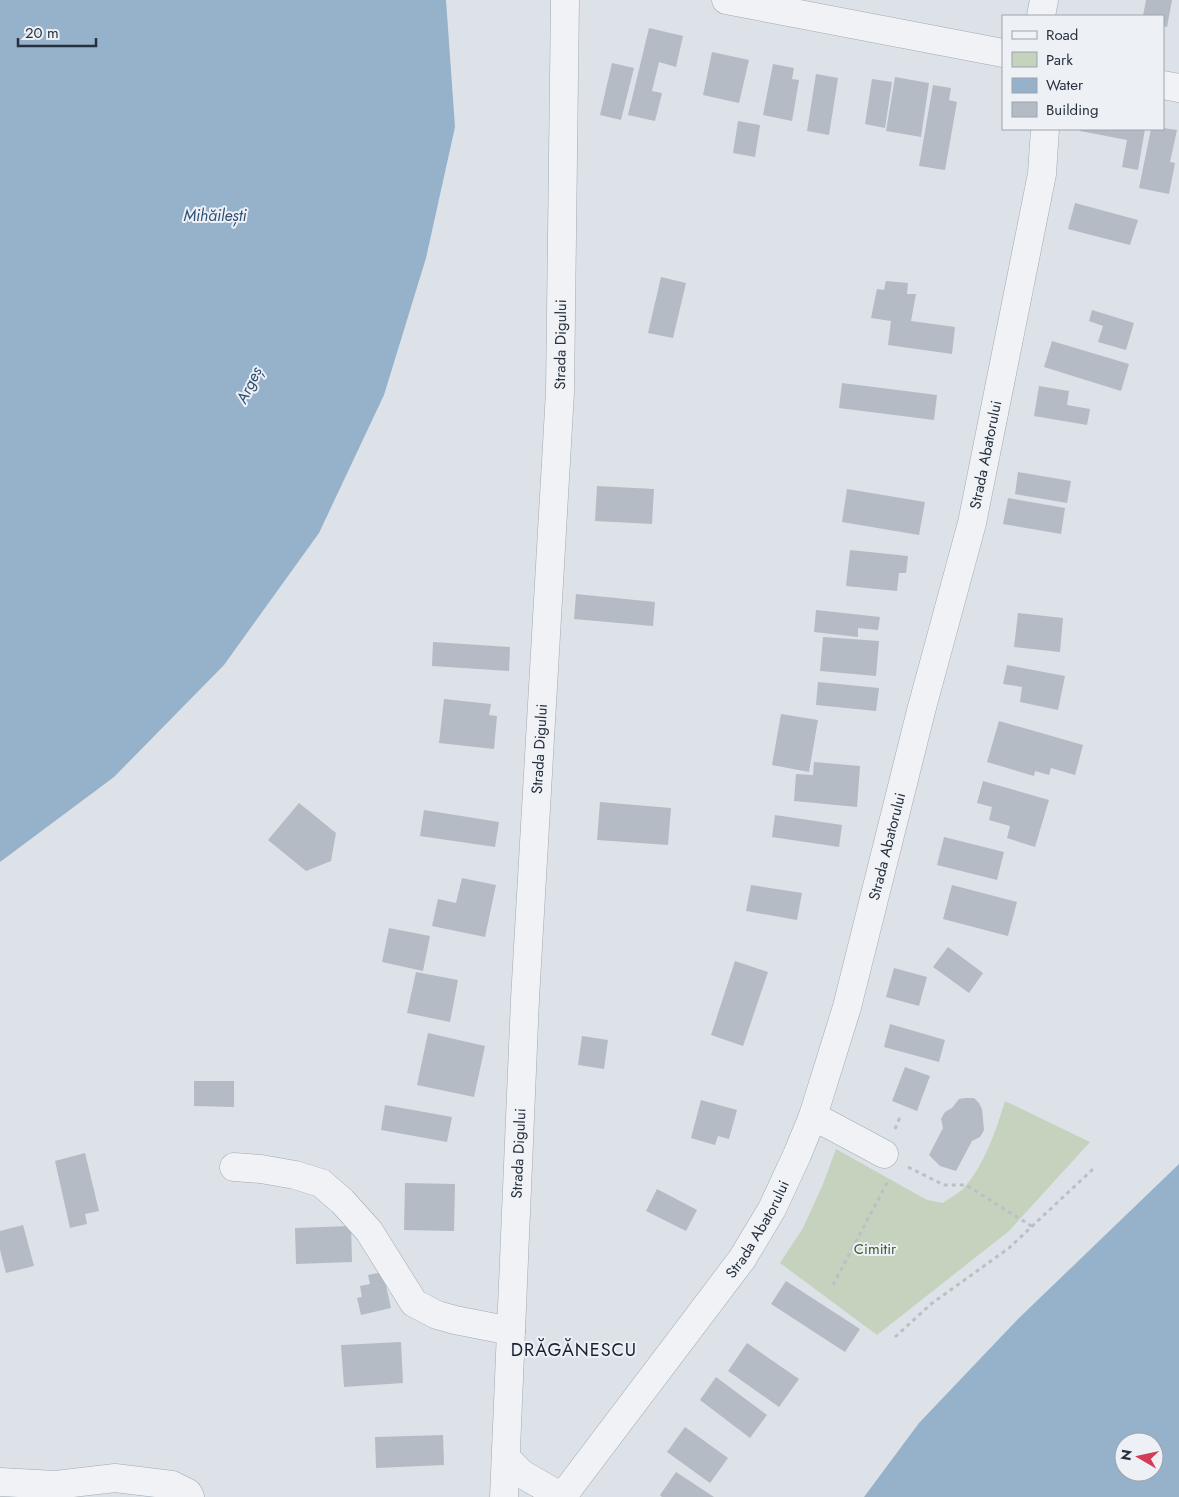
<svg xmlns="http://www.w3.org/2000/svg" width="1179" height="1497" viewBox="0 0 1179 1497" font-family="Jost,sans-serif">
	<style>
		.green { fill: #c4d2be }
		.water { fill: #96b1ca; fill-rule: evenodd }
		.building { fill: #b4bbc5 }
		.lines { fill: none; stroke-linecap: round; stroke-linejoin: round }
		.minor-casing { stroke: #a2a9b2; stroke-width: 29 }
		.path { stroke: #bbc0c6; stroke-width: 3; stroke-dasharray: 4 4; stroke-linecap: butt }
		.minor { stroke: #f0f2f6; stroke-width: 28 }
		.labels { text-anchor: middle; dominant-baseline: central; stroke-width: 4; stroke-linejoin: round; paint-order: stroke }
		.street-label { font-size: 15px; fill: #26303f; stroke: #edf1f6 }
		.park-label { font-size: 15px; fill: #3c5c33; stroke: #edf1f6 }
		.water-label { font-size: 16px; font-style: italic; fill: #2f5075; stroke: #edf1f6 }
		.quarter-label { font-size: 18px; letter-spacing: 1px; fill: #192130; stroke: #edf1f6 }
	</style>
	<rect width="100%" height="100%" fill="#dde2e8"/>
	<path class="green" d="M 1005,1101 L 1090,1142 L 1009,1231 L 877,1335 L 780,1263 L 803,1228 L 823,1184 L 836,1149 L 927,1200 L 943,1203 C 949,1198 958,1194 963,1189 C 984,1166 996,1131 1005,1101 Z"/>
	<g class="water">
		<polygon points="0,0 446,0 455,127 426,258 384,395 319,533 224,665 114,777 0,862"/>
		<path d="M 1179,1164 L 1179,1497 L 864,1497 L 919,1423 L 1018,1319 ZM 1124,1442 L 1154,1442 L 1154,1472 L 1124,1472 Z"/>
	</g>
	<g class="building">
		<polygon points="1146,0 1172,0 1167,27 1163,26 1163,16 1143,16"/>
		<polygon points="649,28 683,36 676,67 659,62 652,91 662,93 655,121 628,115"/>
		<polygon points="712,52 749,60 739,103 703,95"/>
		<polygon points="612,63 634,68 621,120 600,115"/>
		<polygon points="773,64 794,68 792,79 799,80 792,121 763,115"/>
		<polygon points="816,74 838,78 829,135 807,131"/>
		<polygon points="895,77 929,83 921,137 886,131"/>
		<polygon points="872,79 892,82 885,128 865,124"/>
		<polygon points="933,85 951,88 949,100 957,102 945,170 919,166"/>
		<polygon points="738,121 760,125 755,157 733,153"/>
		<polygon points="1163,128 1177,130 1170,162 1175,163 1169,194 1139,188 1151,129"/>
		<polygon points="1081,129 1145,129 1138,170 1122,167 1127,140 1080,131"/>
		<polygon points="1075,203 1138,220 1130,245 1068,229"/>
		<polygon points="661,277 686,283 673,338 648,333"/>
		<polygon points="886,281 908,283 907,294 916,294 911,321 955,327 952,354 888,345 891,321 871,318 877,289 884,290"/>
		<polygon points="1092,310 1134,323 1126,350 1098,342 1103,326 1089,321"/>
		<polygon points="1052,341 1129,364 1121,391 1044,367"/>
		<polygon points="842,383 937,395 934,420 839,408"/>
		<polygon points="1039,386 1069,391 1067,405 1090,409 1087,425 1034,416"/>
		<polygon points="1018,472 1071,481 1067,503 1015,494"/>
		<polygon points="597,486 654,489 652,524 595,521"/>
		<polygon points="847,489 925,502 919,535 842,522"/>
		<polygon points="1008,498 1065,508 1061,534 1003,524"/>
		<polygon points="850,550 908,556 906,573 899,573 897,591 846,586"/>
		<polygon points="576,594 655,602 653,626 574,619"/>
		<polygon points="816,610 880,617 878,630 858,628 858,637 814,632"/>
		<polygon points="1018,613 1063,618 1060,652 1014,647"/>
		<polygon points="823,637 879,641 876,676 820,671"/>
		<polygon points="433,642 510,647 509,671 432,666"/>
		<polygon points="1007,665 1065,676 1058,710 1020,702 1022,687 1003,684"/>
		<polygon points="818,682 879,688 876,711 816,705"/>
		<polygon points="444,699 491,704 489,715 497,716 494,749 439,743"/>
		<polygon points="781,714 818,720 809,772 772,765"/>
		<polygon points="999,721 1083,745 1075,775 1051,768 1049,775 1035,771 1034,776 987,762"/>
		<polygon points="814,762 860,766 857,807 794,801 796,774 813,775"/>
		<polygon points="983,781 1049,800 1035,847 1007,838 1010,826 989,820 992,807 977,803"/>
		<polygon points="600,802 671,808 668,845 597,840"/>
		<polygon points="299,803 336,833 331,861 306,871 268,840"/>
		<polygon points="424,810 499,822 495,847 420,836"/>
		<polygon points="775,815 842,825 839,847 772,837"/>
		<polygon points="944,837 1004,852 997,880 937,865"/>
		<polygon points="462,878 496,885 485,937 432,926 438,899 456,903"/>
		<polygon points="751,885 802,893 797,920 746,911"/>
		<polygon points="952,885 1017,902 1008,936 943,919"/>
		<polygon points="389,928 430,936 423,971 382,962"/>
		<polygon points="948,947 983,973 969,993 933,967"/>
		<polygon points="735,961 768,972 743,1046 711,1035"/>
		<polygon points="894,968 927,977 919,1006 886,997"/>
		<polygon points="416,972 458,980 450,1022 407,1013"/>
		<polygon points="890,1024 945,1040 939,1062 884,1047"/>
		<polygon points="428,1033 485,1046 474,1097 417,1085"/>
		<polygon points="582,1036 608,1040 604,1069 578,1065"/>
		<polygon points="905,1067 930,1076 917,1111 892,1101"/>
		<polygon points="194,1081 234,1081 234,1107 194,1106"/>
		<polygon points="966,1098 974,1098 979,1103 982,1109 984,1130 980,1137 972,1141 956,1171 940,1166 929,1155 943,1128 941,1119 945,1112 952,1108 959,1099"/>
		<polygon points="701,1100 737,1110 729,1139 718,1136 715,1145 691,1138"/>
		<polygon points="385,1105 452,1117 447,1142 381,1130"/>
		<polygon points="85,1153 99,1211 85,1214 87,1224 70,1228 55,1161"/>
		<polygon points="405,1183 455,1184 454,1231 404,1230"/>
		<polygon points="657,1189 697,1210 686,1231 646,1211"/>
		<polygon points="23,1225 34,1266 6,1273 0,1250 0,1231"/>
		<polygon points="351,1226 352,1262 296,1264 295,1228"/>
		<polygon points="383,1272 391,1308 361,1315 357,1298 362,1297 360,1286 370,1284 368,1275"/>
		<polygon points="786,1281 860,1329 845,1352 771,1304"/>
		<polygon points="401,1342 403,1383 344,1387 341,1345"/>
		<polygon points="747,1343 799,1379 779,1407 728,1371"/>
		<polygon points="716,1377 767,1415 750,1438 700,1400"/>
		<polygon points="685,1427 728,1458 710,1483 667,1452"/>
		<polygon points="443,1435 444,1465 376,1468 375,1437"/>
		<polygon points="676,1472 714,1497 662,1497 660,1495"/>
	</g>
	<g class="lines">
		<defs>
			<g id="minor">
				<polyline points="726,0 1003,53"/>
				<polyline points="1041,16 1044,0"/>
				<polyline points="1163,85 1179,88"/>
				<polyline points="813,1116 884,1154"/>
				<polyline points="234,1167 261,1169 295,1175 321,1183 342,1201 369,1231 414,1303 437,1315 455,1320 511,1331"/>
				<polyline points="506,1458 522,1474 562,1497"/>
				<polyline points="0,1482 56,1485 115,1478 172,1485 188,1493 190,1497"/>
				<path id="s1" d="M 504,1497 L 525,999 L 560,392 L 565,0"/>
				<path id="s2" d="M 562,1497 L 742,1259 L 772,1209 L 797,1155 L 813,1116 L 847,1007 L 921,711 L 972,523 L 1042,174 L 1045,129"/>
			</g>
		</defs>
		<use href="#minor" class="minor-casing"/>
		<g class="path">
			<polyline points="895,1129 900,1117"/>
			<polyline points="908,1167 944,1185 966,1185 1033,1227"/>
			<polyline points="833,1285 889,1179"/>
			<polyline points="895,1337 931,1304 1009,1248 1093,1169"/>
		</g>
		<use href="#minor" class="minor"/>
	</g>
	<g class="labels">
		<g class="street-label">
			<text stroke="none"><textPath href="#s1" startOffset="1154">Strada Digului</textPath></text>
			<text stroke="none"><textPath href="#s2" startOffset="1142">Strada Abatorului</textPath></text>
			<text stroke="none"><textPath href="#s1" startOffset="749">Strada Digului</textPath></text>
			<text stroke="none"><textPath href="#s2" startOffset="738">Strada Abatorului</textPath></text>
			<text stroke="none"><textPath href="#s1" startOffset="344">Strada Digului</textPath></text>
			<text stroke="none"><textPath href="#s2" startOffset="332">Strada Abatorului</textPath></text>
		</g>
		<g class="park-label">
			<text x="875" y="1249">Cimitir</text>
		</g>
		<g class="water-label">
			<text x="215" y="215">Mihăilești</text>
			<text transform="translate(249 385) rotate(-64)">Argeș</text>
		</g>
		<g class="quarter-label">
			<text x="574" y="1350">DRĂGĂNESCU</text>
		</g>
	</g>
	<rect x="1002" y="15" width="162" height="115" fill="#edf1f6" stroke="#9da4ad"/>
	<rect x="1012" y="31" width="25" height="8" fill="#f0f2f6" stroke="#9da4ad"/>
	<text x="1046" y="40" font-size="15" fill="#26303f">Road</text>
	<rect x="1012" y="52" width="25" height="15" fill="#c4d2be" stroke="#9da4ad"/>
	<text x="1046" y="65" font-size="15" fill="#26303f">Park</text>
	<rect x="1012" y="78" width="25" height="15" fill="#96b1ca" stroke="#9da4ad"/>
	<text x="1046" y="90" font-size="15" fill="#26303f">Water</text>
	<rect x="1012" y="102" width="25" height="15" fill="#b4bbc5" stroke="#9da4ad"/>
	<text x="1046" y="115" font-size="15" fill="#26303f">Building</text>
	<g transform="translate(1139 1457) rotate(279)"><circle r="24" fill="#edf1f6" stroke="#9da4ad"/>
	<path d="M0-4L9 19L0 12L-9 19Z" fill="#d43c56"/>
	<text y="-8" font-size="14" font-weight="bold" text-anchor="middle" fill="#26303f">N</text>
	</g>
	<path d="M18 38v8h78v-8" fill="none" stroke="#26303f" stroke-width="2.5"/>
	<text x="25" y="38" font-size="15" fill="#26303f" stroke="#edf1f6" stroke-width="4" paint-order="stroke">20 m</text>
</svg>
